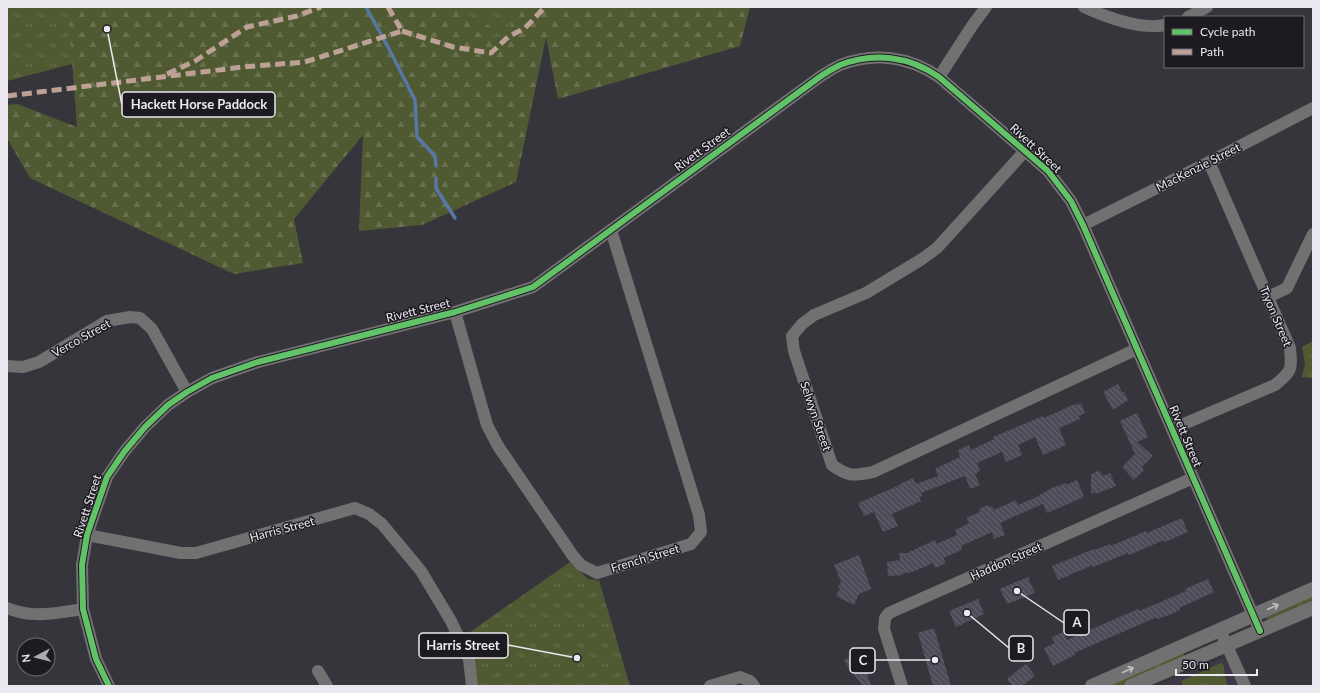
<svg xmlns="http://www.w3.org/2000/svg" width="1320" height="693" viewBox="0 0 1320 693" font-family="Lato,sans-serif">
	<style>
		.built { fill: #3d3748 }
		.grass { fill: url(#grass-tufts) }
		.forest { fill: url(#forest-firs) }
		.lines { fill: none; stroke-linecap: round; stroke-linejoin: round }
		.stream { stroke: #5777a6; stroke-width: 3.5 }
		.building { fill: url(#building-back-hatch) }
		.minor { stroke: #727171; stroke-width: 12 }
		.tertiary { stroke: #727171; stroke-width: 14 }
		.quiet { stroke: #bda197; stroke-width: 5; stroke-dasharray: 10 5; stroke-linecap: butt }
		.cycleway-casing { stroke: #1d1b21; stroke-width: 8 }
		.cycleway { stroke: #61c268; stroke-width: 6 }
		.oneway { stroke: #c1bec4 }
		.labels { text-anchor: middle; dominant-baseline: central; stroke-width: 3; stroke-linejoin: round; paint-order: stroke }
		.street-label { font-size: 12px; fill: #ebe8f0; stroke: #1d1b21 }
		.leader { fill: none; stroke: #ebe8f0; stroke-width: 1.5 }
		.callout-dot { fill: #ebe8f0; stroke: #1d1b21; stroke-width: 1.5 }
		.callout { fill: #1d1b21; stroke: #ebe8f0; stroke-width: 1.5 }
		.callout-label { font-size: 13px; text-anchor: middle; font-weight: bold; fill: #ebe8f0 }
	</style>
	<defs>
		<pattern id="grass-tufts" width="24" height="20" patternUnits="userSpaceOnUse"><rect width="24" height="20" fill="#505a32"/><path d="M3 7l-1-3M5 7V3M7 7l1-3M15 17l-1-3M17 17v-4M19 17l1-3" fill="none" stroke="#697250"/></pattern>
		<pattern id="forest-firs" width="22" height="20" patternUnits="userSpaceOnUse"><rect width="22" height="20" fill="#505a32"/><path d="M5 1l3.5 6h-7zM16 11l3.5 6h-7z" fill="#697250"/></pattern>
		<pattern id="building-back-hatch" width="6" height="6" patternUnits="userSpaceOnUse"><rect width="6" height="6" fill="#504b58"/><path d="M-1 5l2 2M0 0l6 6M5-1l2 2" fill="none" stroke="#696570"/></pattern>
	</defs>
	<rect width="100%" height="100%" fill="#37353c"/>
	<polygon class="built" points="1220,659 1224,659 1228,660 1240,686 1157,686"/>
	<g class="grass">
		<polygon points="7,7 291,7 7,81"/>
		<polygon points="453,7 507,7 514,31 492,44"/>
		<polygon points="1313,341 1313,378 1302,377 1305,364 1302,347"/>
		<polygon points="570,562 588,579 599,580 630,686 482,686 475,684 463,637"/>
		<polygon points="1313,592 1313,602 1267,620 1265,615"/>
		<polygon points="1181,649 1185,657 1120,686 1097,686"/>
		<polygon points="1221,663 1223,664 1227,686 1183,686 1181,681"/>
	</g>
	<polygon class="forest" points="82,7 453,7 490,26 493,44 513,31 507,7 750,7 740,46 558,99 546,37 516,182 422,225 359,231 363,135 294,219 303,263 234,274 30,178 7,138 7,105 17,104 77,127 69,21"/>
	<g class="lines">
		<g class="stream">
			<polyline points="366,7 389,49 415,100 417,137 435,156 436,166"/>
			<polyline points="436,178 436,188 455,218"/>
		</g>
	</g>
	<g class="building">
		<polygon points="1118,384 1122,392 1124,392 1128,400 1113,410 1103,392"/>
		<polygon points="1081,403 1085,413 1079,416 1080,419 1059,428 1066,445 1043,455 1035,437 1018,445 1022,455 1006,462 1002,452 977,463 980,471 975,474 980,485 970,489 965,476 921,493 922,496 919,498 921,501 892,514 898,526 883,532 874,512 864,516 858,503 900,485 900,484 913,478 916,484 938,476 935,469 960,457 958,450 969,445 971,450 994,439 993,437 1043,416 1044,418 1075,404 1076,405"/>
		<polygon points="1137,413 1148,437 1137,442 1153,456 1142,467 1144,470 1134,480 1122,467 1135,454 1120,421"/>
		<polygon points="1099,471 1103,476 1110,473 1116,486 1096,494 1095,492 1091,494 1091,475 1095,472"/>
		<polygon points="1077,480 1084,497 1047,513 1043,504 1022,513 1000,523 1005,535 994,539 992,532 961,546 962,550 943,558 946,563 935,568 933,563 912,572 903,573 903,575 888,576 887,562 900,560 899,553 907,553 935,540 937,544 957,535 955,530 969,523 966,518 980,512 979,509 988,505 989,507 992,506 994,510 1016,500 1018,505 1039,496 1039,495 1052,488 1066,483 1066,485"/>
		<polygon points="1182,518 1188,532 1165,542 1164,540 1129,555 1128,553 1093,567 1093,565 1058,580 1052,566 1094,549 1095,550 1110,544 1111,546 1146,531 1147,533"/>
		<polygon points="859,555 871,589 859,594 854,605 836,596 840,588 838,587 841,582 834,565"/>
		<polygon points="1028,577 1035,593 1007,604 1000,589"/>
		<polygon points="1208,579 1214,592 1179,608 1180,610 1169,615 1157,619 1157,617 1074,653 1075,655 1053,666 1044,648 1055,643 1052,637 1063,632 1067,640 1138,609 1139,611 1163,601 1186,591 1185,589"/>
		<polygon points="978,599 984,614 956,627 949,611"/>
		<polygon points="934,628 951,686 933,686 918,633"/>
		<polygon points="855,652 868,668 866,670 871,686 863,686 844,661"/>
		<polygon points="1026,664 1035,676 1022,686 1012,686 1007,679"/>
	</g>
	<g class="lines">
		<g class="minor">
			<path d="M 1084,7 C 1106,17 1140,30 1165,25"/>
			<polyline points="1188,17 1207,7"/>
			<polyline points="939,77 972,26 986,7"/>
			<path d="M 1025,151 L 937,248 L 922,259 L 866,293 L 814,315 L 802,324 L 792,336 L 794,351 L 832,465 C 849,477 853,476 873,472 L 1137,349"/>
			<polyline points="1083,225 1209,162 1313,108"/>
			<polyline points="1268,297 1287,288 1313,234"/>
			<polyline points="455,312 487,425 498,446 573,556 581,565 597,573 691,544 701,532 699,515 611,230"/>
			<polyline points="7,366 23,367 39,362 107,321 130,317 140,318 152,329 187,392"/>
			<path d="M 1172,429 L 1275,385 C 1292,371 1292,370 1290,348 L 1209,162"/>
			<polyline points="87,535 181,553 196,553 355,508 369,514 382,524 421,571 451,621 462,644 469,659 472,686"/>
			<path d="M 7,608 C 33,619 56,613 83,609"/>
			<polyline points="1220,630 1245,686"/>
			<polyline points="318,671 327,686"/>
			<path d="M 109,686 L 96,659 L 83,609 L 82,565 L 87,535 L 107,477 L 124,452 L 145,427 L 168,405 L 187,392 L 212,378 L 258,362 L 455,312 L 533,287 L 821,76 C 827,72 834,68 840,65 C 874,52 909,56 939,77 L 1048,171 L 1071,201 L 1083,225 L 1260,631"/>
			<polyline points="710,686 740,677 750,681 754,686"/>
			<polyline points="902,686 884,629 885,618 889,613 1193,478"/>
		</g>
		<g class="tertiary">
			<polyline points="1092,686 1313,589"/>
			<polyline points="1131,686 1313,608"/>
		</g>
		<g class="quiet">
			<polyline points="388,7 402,31"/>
			<polyline points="402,31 453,47 491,53 508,37 525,28 545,7"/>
			<polyline points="167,74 195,61 247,27 297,16 321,7"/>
			<polyline points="7,96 243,67 305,62 402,31"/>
		</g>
		<defs>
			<path id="cycleway" d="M 109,686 L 96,659 L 83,609 L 82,565 L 87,535 L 107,477 L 124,452 L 145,427 L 168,405 L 187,392 L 212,378 L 258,362 L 455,312 L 533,287 L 821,76 C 827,72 834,68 840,65 C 874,52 909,56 939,77 L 1048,171 L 1071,201 L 1083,225 L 1260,631"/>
		</defs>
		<use href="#cycleway" class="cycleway-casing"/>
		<use href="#cycleway" class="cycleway"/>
	</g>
	<defs><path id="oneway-shaft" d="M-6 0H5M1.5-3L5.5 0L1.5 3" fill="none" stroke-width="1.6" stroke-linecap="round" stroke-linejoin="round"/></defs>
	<g class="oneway">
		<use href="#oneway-shaft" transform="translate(1273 607) rotate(-24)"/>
		<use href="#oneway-shaft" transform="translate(1128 670) rotate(-24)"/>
	</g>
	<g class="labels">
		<g class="street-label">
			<text transform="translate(1036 148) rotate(43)">Rivett Street</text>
			<text transform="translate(702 149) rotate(-36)">Rivett Street</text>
			<text transform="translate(1198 167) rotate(-27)">MacKenzie Street</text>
			<text transform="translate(418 310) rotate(-14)">Rivett Street</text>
			<text transform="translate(1276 316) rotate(67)">Tryon Street</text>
			<text transform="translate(81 338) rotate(-29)">Verco Street</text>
			<text transform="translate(816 416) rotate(71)">Selwyn Street</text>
			<text transform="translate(1186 436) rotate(67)">Rivett Street</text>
			<text transform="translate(87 506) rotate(-72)">Rivett Street</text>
			<text transform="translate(282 529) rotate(-15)">Harris Street</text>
			<text transform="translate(645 558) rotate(-17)">French Street</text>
			<text transform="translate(1006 561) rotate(-24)">Haddon Street</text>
		</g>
	</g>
	<path class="leader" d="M107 29L122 105M1017 591L1064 623M577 658L508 645M967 613L1009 648M935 660L875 660"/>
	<g class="callout-dot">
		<circle cx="107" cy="29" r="4"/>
		<circle cx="1017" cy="591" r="4"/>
		<circle cx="577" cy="658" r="4"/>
		<circle cx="967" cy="613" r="4"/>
		<circle cx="935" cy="660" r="4"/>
	</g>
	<g class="callout">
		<rect x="122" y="92" width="153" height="25" rx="4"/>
		<rect x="1064" y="610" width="25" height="25" rx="4"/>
		<rect x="419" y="633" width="89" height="25" rx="4"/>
		<rect x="1009" y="636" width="24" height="25" rx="4"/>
		<rect x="850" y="648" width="25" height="25" rx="4"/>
	</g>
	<g class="callout-label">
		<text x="199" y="109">Hackett Horse Paddock</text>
		<text x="1077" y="627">A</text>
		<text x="463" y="650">Harris Street</text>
		<text x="1021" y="653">B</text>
		<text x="863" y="665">C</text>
	</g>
	<rect width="1320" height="693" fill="none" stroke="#ebe8f0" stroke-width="16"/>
	<rect x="1164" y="16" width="140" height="52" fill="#1d1b21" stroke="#6f6d74"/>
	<rect x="1172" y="29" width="20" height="6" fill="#61c268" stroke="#6f6d74"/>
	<text x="1200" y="36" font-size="12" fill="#ebe8f0">Cycle path</text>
	<rect x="1172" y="49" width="20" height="6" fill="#bda197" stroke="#6f6d74"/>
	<text x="1200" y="56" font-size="12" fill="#ebe8f0">Path</text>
	<g transform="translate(36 657) rotate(263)"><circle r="19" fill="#1d1b21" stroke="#6f6d74"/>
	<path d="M0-3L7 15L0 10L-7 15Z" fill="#aca9b1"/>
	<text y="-6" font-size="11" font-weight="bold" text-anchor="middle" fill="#ebe8f0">N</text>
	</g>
	<path d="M1176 669v6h81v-6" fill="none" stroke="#ebe8f0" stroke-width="2"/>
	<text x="1182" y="669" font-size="12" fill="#ebe8f0" stroke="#1d1b21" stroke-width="3" paint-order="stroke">50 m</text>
</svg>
